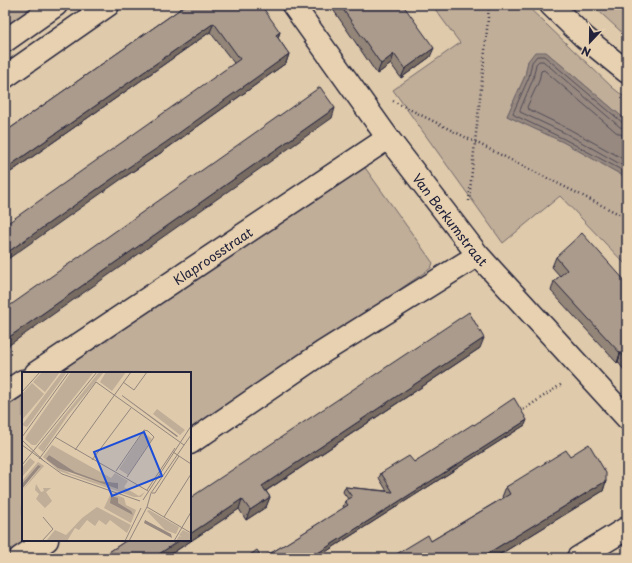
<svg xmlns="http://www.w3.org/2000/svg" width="632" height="563" viewBox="0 0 632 563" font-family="'Playpen Sans',sans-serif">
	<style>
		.green { fill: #c0ae99; stroke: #71686a }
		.water { fill: #978980; stroke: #686064 }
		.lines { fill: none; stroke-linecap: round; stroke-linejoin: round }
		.shore { stroke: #514b57; stroke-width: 1 }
		.minor-casing { stroke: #22223b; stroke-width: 25 }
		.tertiary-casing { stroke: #22223b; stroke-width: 25 }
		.path { stroke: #22223b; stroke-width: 2.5; stroke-dasharray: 1 3; stroke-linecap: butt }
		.minor { stroke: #e7d1b0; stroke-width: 22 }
		.tertiary { stroke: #e7d1b0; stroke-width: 22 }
		.wall { fill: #938578; stroke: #22223b }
		.shaded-wall { fill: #786c62; stroke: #22223b }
		.building { fill: #ab9b8c; stroke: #22223b }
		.labels { text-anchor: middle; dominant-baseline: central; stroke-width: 4; stroke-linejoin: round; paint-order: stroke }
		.street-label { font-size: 13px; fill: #22223b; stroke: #e7d1b0 }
		.inset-road { fill: none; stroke: #93877e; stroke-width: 1 }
		.view { fill: #1d4ed8; fill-opacity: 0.15; stroke: #1d4ed8; stroke-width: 2 }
		.inset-edge { fill: none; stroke: #22223b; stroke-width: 2 }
	</style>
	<rect width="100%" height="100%" fill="#dfcaab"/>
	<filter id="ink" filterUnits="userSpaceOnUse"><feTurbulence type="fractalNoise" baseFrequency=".025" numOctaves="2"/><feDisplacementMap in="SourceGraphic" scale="8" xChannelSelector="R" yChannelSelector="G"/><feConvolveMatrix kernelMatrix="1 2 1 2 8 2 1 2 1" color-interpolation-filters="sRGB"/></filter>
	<g filter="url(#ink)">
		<g class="green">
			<polygon points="5,5 42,5 5,31"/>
			<polygon points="432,5 526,5 613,88 627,99 627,121 546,52 528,61 525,76 507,116 563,142 627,178 627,266 560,196 503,243 393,90 460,43"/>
			<polygon points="592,5 627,5 627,37"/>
			<polygon points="361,162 433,263 431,268 190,434 190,373 56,373"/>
			<polygon points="23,396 23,540 36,540 10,558 5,558 5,408"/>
		</g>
		<polygon class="water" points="535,52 546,52 627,121 627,178 563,142 507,116 525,76 528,61"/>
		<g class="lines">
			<g class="shore">
				<polyline points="627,124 623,123 544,56 537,56 532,62 529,77 513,113 514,115 564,139 627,173"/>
				<polyline points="627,129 620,127 543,61 539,61 536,64 533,79 520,110 520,112 567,134 627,168"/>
				<polyline points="627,135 622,135 616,132 544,70 541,71 539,81 527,107 528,109 569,129 627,161"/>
			</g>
			<defs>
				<g id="minor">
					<path id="s1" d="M 293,5 L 388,138 L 478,255 L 627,418"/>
					<polyline points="551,5 584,37 627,72"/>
					<polyline points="5,77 108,5"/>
					<path id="s2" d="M 36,373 L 388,138"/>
					<polyline points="5,393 23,381"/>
					<polyline points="190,443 323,352 478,255"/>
					<polyline points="20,558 47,540"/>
					<polyline points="578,558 627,528"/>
				</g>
				<polyline id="tertiary" points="5,41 56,5"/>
			</defs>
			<use href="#minor" class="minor-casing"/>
			<use href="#tertiary" class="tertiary-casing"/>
			<g class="path">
				<polyline points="393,101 627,218"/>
				<path d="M 469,201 C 475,136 484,71 489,5"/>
				<polyline points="520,412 562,384"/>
			</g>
			<use href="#minor" class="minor"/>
			<use href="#tertiary" class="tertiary"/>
		</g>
		<g class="wall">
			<polygon points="186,5 280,32 278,38 289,54 286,63 162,152 123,178 234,63 210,32 5,176 5,132"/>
			<polygon points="330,5 403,5 430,57 401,78 391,64 377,74"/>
			<polygon points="556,257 627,283 627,374 618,362 617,363 551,291 554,281 560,276 552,267"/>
			<polygon points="480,348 266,491 270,497 266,507 246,520 239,509 165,558 100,558 190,498"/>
			<polygon points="474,425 525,425 316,558 263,558 344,508 343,507 345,501 348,499 343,492 345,487 387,491 379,478 381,473 414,462"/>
			<polygon points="570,456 606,481 603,491 494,558 390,558 431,541 503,498 502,497 506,487"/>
		</g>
		<g class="shaded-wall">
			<polygon points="214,23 210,32 5,176 5,169"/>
			<polygon points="280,32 277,40 276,35"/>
			<polygon points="434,48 430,57 401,78 405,69"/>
			<polygon points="289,54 286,63 162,152 123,178 5,261 5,254"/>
			<polygon points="394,54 391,64 377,74 381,64"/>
			<polygon points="335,108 332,118 5,348 5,340"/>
			<polygon points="484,338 480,348 258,496 262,486"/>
			<polygon points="620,353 621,353 618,362 617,363"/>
			<polygon points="527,420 525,425 316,558 310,558"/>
			<polygon points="606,481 603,491 494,558 480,558"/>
			<polygon points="270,497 266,507 246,520 250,510"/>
			<polygon points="242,499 239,509 165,558 153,558 180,540 190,540 190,534"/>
		</g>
		<g class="building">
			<polygon points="186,5 261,5 280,32 276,35 289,54 165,143 126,169 5,254 5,225 240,59 214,23 5,169 5,132"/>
			<polygon points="340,5 403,5 434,48 405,69 394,54 381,64"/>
			<polygon points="320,87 335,108 5,340 5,309"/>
			<polygon points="582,233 627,283 627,360 621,353 620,353 554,281 567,270 556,257"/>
			<polygon points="469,312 484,338 262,486 270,497 250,510 242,499 190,534 190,498"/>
			<polygon points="514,398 527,420 310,558 263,558 348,505 345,501 352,497 345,487 393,492 381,473 409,456 414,462 473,424 474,425"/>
			<polygon points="589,444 606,473 606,481 480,558 390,558 428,535 431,541 510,494 506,487 566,450 570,456"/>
			<polygon points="127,540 180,540 153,558 100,558"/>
			<polygon points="257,550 262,558 246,558"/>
		</g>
	</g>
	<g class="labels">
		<g class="street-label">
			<text stroke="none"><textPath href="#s1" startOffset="266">Van Berkumstraat</textPath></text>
			<text stroke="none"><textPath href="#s2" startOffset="212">Klaproosstraat</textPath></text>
		</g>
	</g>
	<g transform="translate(22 372)">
		<rect width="169" height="169" fill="#dfcaab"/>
		<path d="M 20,0 L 38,0 L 23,20 L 11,10 ZM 40,0 L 45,0 L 5,55 L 0,53 ZM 49,0 L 72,0 L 14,73 L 10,73 L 3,67 L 5,63 ZM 77,0 L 82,0 L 46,43 L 21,80 L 16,76 ZM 84,0 L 104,0 L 90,19 L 78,10 ZM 10,11 L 22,22 L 0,48 L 0,22 ZM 135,37 L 163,58 L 158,63 L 131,42 ZM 121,60 L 130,67 L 106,103 L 97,97 ZM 30,73 L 89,106 L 93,101 L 106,109 L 102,115 L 117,124 L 123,120 L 119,125 L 112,125 L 37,99 L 21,85 ZM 27,83 L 46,98 L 78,109 L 96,111 L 96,116 L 49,102 L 24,87 ZM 8,86 L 13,90 L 0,105 L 0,96 ZM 16,90 L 22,94 L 0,119 L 19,94 L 16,93 L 0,112 L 0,109 ZM 14,112 L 19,120 L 22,119 L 21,116 L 29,116 L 24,120 L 30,129 L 23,136 L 14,127 L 17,122 L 13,118 ZM 89,121 L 102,126 L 104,133 L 114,138 L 109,151 L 82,136 ZM 75,135 L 109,153 L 105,161 L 88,148 L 84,153 L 77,148 L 73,154 L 65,148 L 57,158 L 53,156 L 45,169 L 24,169 L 33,158 L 44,163 L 60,146 ZM 127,138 L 157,155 L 154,162 L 143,158 L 125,139 ZM 161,158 L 169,162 L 169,169 L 154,169 L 157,164 L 160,165 L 157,163 Z" fill="#c0ae99" fill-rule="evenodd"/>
		<path d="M 100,23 L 156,64 L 155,65 L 100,24 ZM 27,83 L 53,100 L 78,109 L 96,111 L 96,117 L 36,96 L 24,87 ZM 16,93 L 19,94 L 0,117 L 0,112 ZM 89,124 L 96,126 L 96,131 L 109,139 L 111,143 L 88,131 ZM 123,148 L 149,162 L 150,166 L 122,151 Z" fill="#978980"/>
		<path class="inset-road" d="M 101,10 L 112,18 L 125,0M 0,20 L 18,0M 0,65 L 47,0M 33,65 L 126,119M 0,68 L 23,90M 0,73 L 40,102 L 118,129M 53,78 L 109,0M 151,80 L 169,92M 17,87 L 74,10 L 162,73M 70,88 L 109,36M 0,93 L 75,0M 94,99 L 122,58 L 126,59 L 132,65 L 105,105M 125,118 L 153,76M 130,121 L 133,121 L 157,84M 121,128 L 169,54M 125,135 L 169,161M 142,145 L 169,102M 20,169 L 31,157 L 21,145M 103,169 L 119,136M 107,169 L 125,135 L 129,121 L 169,63M 152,169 L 169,140"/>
		<path class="view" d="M 122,60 L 140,104 L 90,124 L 72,80 Z"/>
		<rect width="169" height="169" class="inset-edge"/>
	</g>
	<rect width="632" height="563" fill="none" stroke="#e7d1b0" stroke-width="20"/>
	<rect x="10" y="10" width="612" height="543" fill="none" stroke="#22223b" stroke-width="1.5" filter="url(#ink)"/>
	<g transform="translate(590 42) rotate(202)" stroke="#e7d1b0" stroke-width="3" paint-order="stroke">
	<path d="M0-3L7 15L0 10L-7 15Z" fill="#22223b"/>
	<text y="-6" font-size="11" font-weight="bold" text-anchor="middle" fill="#22223b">N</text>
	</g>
</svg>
